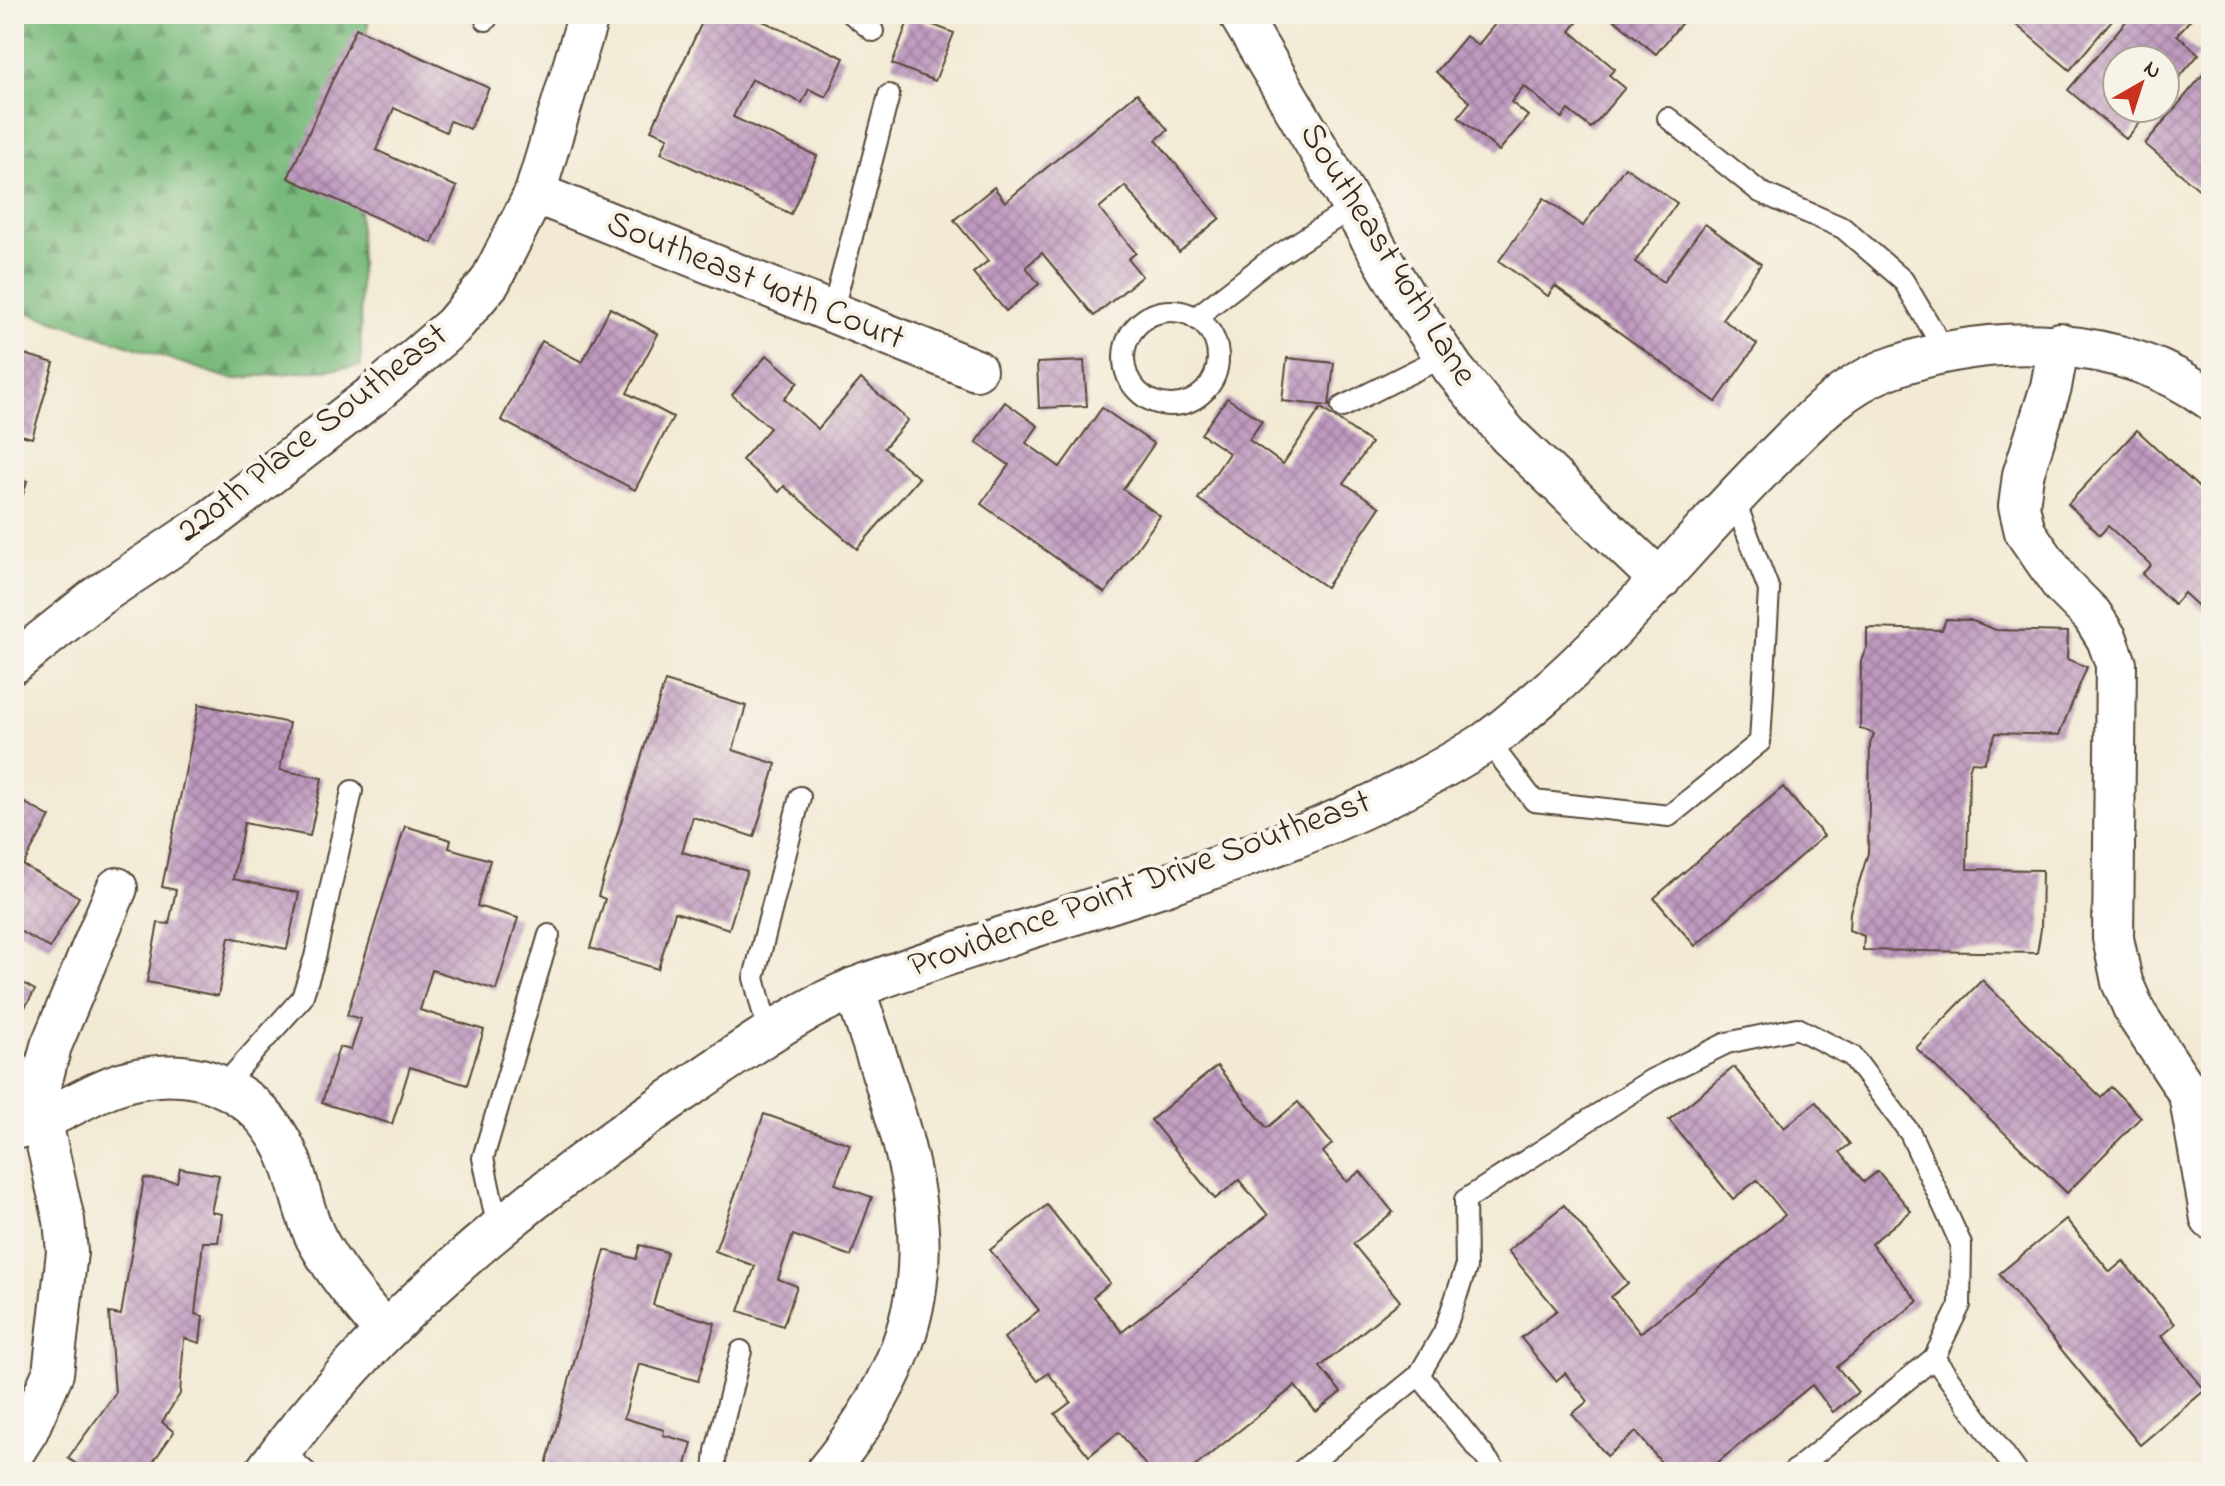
<svg xmlns="http://www.w3.org/2000/svg" width="2225" height="1486" viewBox="0 0 2225 1486" font-family="'Indie Flower',sans-serif">
	<style>
		.forest { fill: url(#forest-firs); stroke: #5a724d; stroke-width: 2 }
		.building { fill: url(#building-cross-hatch) }
		.lines { fill: none; stroke-linecap: round; stroke-linejoin: round }
		.lane-casing { stroke: #564739; stroke-width: 24 }
		.street-casing { stroke: #564739; stroke-width: 44 }
		.lane { stroke: #fff; stroke-width: 20 }
		.street { stroke: #fff; stroke-width: 40 }
		.labels { text-anchor: middle; dominant-baseline: central; stroke-width: 8; stroke-linejoin: round; paint-order: stroke }
		.street-label { font-size: 36px; fill: #3b2a1e; stroke: #f7f3e8 }
	</style>
	<defs>
		<pattern id="forest-firs" width="22" height="20" patternUnits="userSpaceOnUse" patternTransform="scale(2)"><rect width="22" height="20" fill="#78ba7c"/><path d="M5 1l3.5 6h-7zM16 11l3.5 6h-7z" fill="#649765"/></pattern>
		<pattern id="building-cross-hatch" width="8" height="8" patternUnits="userSpaceOnUse" patternTransform="scale(2)"><rect width="8" height="8" fill="#bf9ac0"/><path d="M0 0l8 8M0 8l8-8" fill="none" stroke="#9c7e9b"/></pattern>
	</defs>
	<rect width="100%" height="100%" fill="#f7f3e8"/>
	<filter id="ink" filterUnits="userSpaceOnUse"><feTurbulence type="fractalNoise" baseFrequency=".0125" numOctaves="2"/><feDisplacementMap in="SourceGraphic" scale="16" xChannelSelector="R" yChannelSelector="G"/><feConvolveMatrix kernelMatrix="1 2 1 2 8 2 1 2 1" color-interpolation-filters="sRGB"/></filter>
	<filter id="wash" filterUnits="userSpaceOnUse"><feTurbulence type="fractalNoise" baseFrequency=".006" numOctaves="4" result="noise"/><feDisplacementMap in="SourceGraphic" scale="32" xChannelSelector="R" yChannelSelector="G"/><feGaussianBlur stdDeviation="1.8" result="paint"/><feColorMatrix in="noise" values="0 0 0 0 0 0 0 0 0 0 0 0 0 0 0 0 0 1.4 0 .05"/><feComposite in="paint" operator="in"/></filter>
	<g filter="url(#wash)">
		<rect width="100%" height="100%" fill="#f2ead4"/>
		<polygon class="forest" points="14,14 369,14 358,116 361,366 231,379 14,308"/>
		<g id="blocks">
			<g class="building">
				<polygon points="706,14 747,14 844,58 826,97 809,89 802,103 751,79 733,117 817,156 791,214 661,153 668,137 651,130"/>
				<polygon points="1485,14 1584,14 1570,31 1615,69 1609,75 1625,88 1591,128 1568,110 1562,118 1524,86 1511,102 1528,116 1499,151 1458,117 1470,102 1436,72 1466,36 1478,45 1496,23"/>
				<polygon points="1607,14 1689,14 1656,54"/>
				<polygon points="2009,14 2117,14 2070,70 2007,17"/>
				<polygon points="2132,14 2183,14 2190,20 2177,35 2199,54 2165,94 2165,60 2117,60 2117,108 2153,108 2126,139 2068,90"/>
				<polygon points="910,16 954,33 935,81 892,64"/>
				<polygon points="356,28 489,88 470,129 450,121 446,132 394,108 376,150 457,187 432,243 288,178"/>
				<polygon points="2211,65 2211,194 2208,197 2145,144"/>
				<polygon points="1137,93 1168,130 1156,140 1220,218 1179,252 1125,186 1099,208 1136,253 1128,259 1142,276 1094,316 1042,253 1026,267 1039,284 1006,311 973,273 988,261 954,220 994,187 1005,202"/>
				<polygon points="1625,167 1677,203 1635,262 1663,282 1705,224 1761,264 1722,319 1757,344 1716,402 1555,286 1548,296 1499,261 1544,198 1583,226"/>
				<polygon points="14,302 22,305 15,329 14,328"/>
				<polygon points="610,308 658,334 627,393 673,417 635,490 501,420 542,341 582,362"/>
				<polygon points="14,351 54,363 32,438 14,433"/>
				<polygon points="767,355 798,382 784,399 818,429 861,379 908,420 884,448 919,478 857,549 784,486 779,492 742,460 770,428 732,395"/>
				<polygon points="1287,358 1334,363 1329,406 1282,401"/>
				<polygon points="1084,361 1087,406 1039,408 1037,363"/>
				<polygon points="1227,398 1262,421 1249,440 1283,464 1321,408 1371,443 1344,483 1380,507 1326,587 1198,499 1229,453 1201,434"/>
				<polygon points="1005,402 1038,426 1026,443 1060,467 1102,408 1154,444 1123,489 1160,516 1105,593 981,504 1009,465 976,442"/>
				<polygon points="2137,430 2211,499 2211,618 2184,593 2174,604 2142,574 2151,565 2108,526 2100,535 2068,504"/>
				<polygon points="14,478 27,481 15,521 14,521"/>
				<polygon points="1946,619 1970,620 1996,630 2068,632 2067,659 2087,667 2059,735 1996,733 1984,763 1972,762 1969,770 1967,869 2042,870 2041,929 2037,953 1863,950 1864,936 1849,930 1850,912 1868,853 1870,744 1874,734 1860,728 1861,661 1867,646 1867,628 1942,630"/>
				<polygon points="665,681 746,706 733,750 776,764 754,837 693,817 682,852 747,871 729,929 675,912 658,969 590,948 605,899 598,896"/>
				<polygon points="199,704 289,723 280,770 322,778 310,836 244,823 233,879 299,893 287,949 229,937 218,996 147,982 158,923 169,924 176,890 162,887"/>
				<polygon points="1783,787 1824,836 1695,946 1654,898"/>
				<polygon points="14,797 50,817 23,865 79,897 50,948 14,928"/>
				<polygon points="405,826 451,840 449,848 490,860 477,906 518,918 496,990 432,970 420,1010 484,1030 467,1085 410,1067 392,1124 322,1103 339,1047 351,1050 361,1019 347,1015"/>
				<polygon points="14,978 35,990 14,1026"/>
				<polygon points="1982,980 2101,1097 2111,1087 2141,1117 2067,1193 1916,1048"/>
				<polygon points="1217,1066 1267,1128 1298,1102 1332,1144 1323,1152 1347,1182 1360,1171 1393,1212 1353,1244 1400,1301 1320,1367 1341,1392 1316,1412 1295,1386 1188,1472 1151,1472 1119,1432 1089,1456 1055,1414 1071,1402 1048,1373 1038,1381 1004,1338 1039,1310 990,1250 1047,1205 1110,1283 1093,1297 1122,1332 1268,1215 1239,1180 1215,1199 1151,1120"/>
				<polygon points="1734,1067 1784,1128 1816,1102 1850,1144 1840,1152 1864,1182 1878,1171 1911,1211 1871,1244 1918,1301 1837,1367 1858,1392 1833,1412 1812,1385 1706,1472 1669,1472 1636,1432 1607,1456 1572,1414 1588,1401 1565,1373 1556,1381 1521,1338 1557,1310 1508,1251 1564,1205 1628,1283 1611,1297 1640,1333 1785,1215 1757,1180 1733,1199 1669,1120"/>
				<polygon points="764,1114 850,1144 835,1184 872,1197 851,1256 793,1235 778,1279 797,1286 783,1326 739,1311 755,1266 715,1251"/>
				<polygon points="180,1168 219,1175 211,1212 222,1214 218,1242 203,1242 195,1314 203,1316 200,1343 184,1338 180,1394 162,1422 174,1432 146,1472 68,1472 75,1463 68,1458 115,1394 109,1313 121,1315 144,1178 177,1182"/>
				<polygon points="2066,1219 2110,1272 2123,1261 2175,1324 2161,1336 2205,1390 2140,1445 1999,1274"/>
				<polygon points="640,1245 667,1252 653,1305 715,1323 698,1381 639,1364 624,1418 664,1430 663,1435 692,1443 684,1472 544,1472 605,1250 636,1259"/>
			</g>
		</g>
	</g>
	<g filter="url(#ink)">
		<use href="#blocks" fill-opacity="0" stroke="#564739" stroke-width="2"/>
		<g class="lines">
			<defs>
				<g id="lane">
					<polyline points="852,14 873,31"/>
					<polyline points="486,20 489,14"/>
					<polyline points="1668,118 1760,192 1843,228 1903,280 1946,353"/>
					<circle cx="1171" cy="358" r="47"/>
					<polyline points="832,313 889,95"/>
					<polyline points="1195,318 1266,263 1352,208"/>
					<polyline points="1342,407 1444,356"/>
					<polyline points="1488,741 1534,801 1669,816 1760,742 1769,590 1734,499"/>
					<polyline points="769,1035 754,978 800,797"/>
					<polyline points="223,1086 302,998 315,957 352,791"/>
					<polyline points="498,1229 483,1158 549,935"/>
					<polyline points="1419,1375 1444,1332 1466,1268 1465,1200 1651,1080 1727,1043 1797,1028 1852,1056 1910,1133 1961,1244 1960,1305 1934,1358"/>
					<polyline points="280,1450 306,1472"/>
					<polyline points="714,1472 716,1451 741,1351"/>
					<polyline points="1300,1472 1419,1375 1497,1472"/>
					<polyline points="1793,1472 1934,1358 2017,1472"/>
				</g>
				<g id="street">
					<polyline points="1239,14 1413,310 1454,370 1508,435 1660,580"/>
					<polyline points="535,193 976,370"/>
					<polyline points="2059,343 2051,387 2023,475 2019,506 2025,532 2062,585 2092,615 2107,639 2116,664 2113,938 2122,982 2136,1014 2189,1094 2211,1219"/>
					<polyline points="14,663 98,596 206,524 373,395 453,326 490,282 535,193 589,14"/>
					<path d="M 14,1129 C 57,1120 93,1087 137,1079 C 206,1065 265,1095 291,1163 C 300,1188 304,1214 316,1238 C 334,1272 360,1302 384,1331"/>
					<polyline points="14,1452 28,1430 53,1373 67,1252 64,1220 42,1123 41,1084 51,1046 117,888"/>
					<path d="M 265,1472 C 379,1316 530,1195 689,1087 C 742,1051 799,1009 860,986 C 1067,908 1294,863 1483,744 C 1502,732 1520,715 1538,700 C 1625,626 1694,536 1775,456 C 1808,423 1841,387 1885,370 C 1989,331 2120,333 2211,400"/>
					<path d="M 826,1472 C 971,1296 918,1181 854,988"/>
				</g>
			</defs>
			<use href="#lane" class="lane-casing"/>
			<use href="#street" class="street-casing"/>
			<use href="#lane" class="lane"/>
			<use href="#street" class="street"/>
		</g>
	</g>
	<g class="labels">
		<g class="street-label">
			<text transform="translate(1387 255) rotate(58)">Southeast 40th Lane</text>
			<text transform="translate(755 282) rotate(22)">Southeast 40th Court</text>
			<text transform="translate(313 434) rotate(-38)">220th Place Southeast</text>
			<text transform="translate(1140 885) rotate(-20)">Providence Point Drive Southeast</text>
		</g>
	</g>
	<rect width="2225" height="1486" fill="none" stroke="#f7f3e8" stroke-width="48"/>
	<g transform="translate(2141 84) rotate(39)"><circle r="38" fill="#f7f3e8" stroke="#aca397" stroke-width="2"/>
	<path d="M0-6L14 30L0 20L-14 30Z" fill="#c8321e"/>
	<text y="-12" font-size="22" font-weight="bold" text-anchor="middle" fill="#3b2a1e">N</text>
	</g>
</svg>
